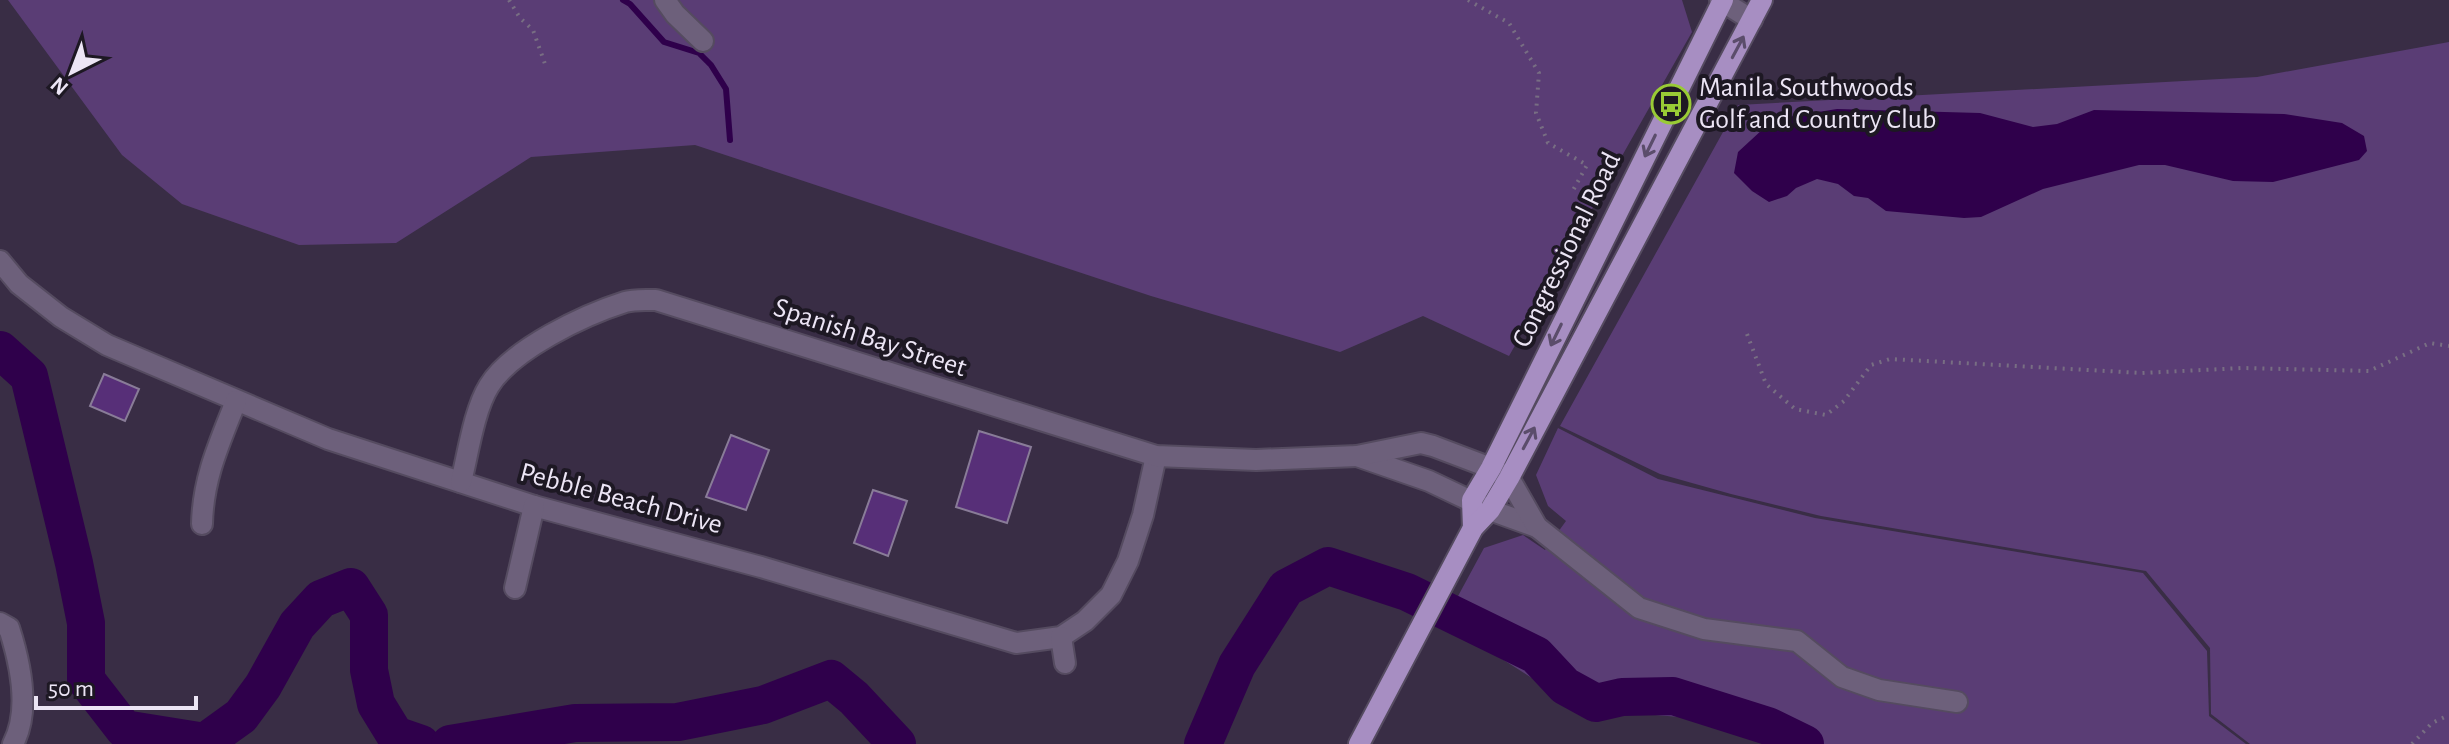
<svg xmlns="http://www.w3.org/2000/svg" width="2449" height="744" viewBox="0 0 2449 744" font-family="'Alegreya Sans',sans-serif">
	<style>
		.green { fill: #5a3d75 }
		.water { fill: #2f004b }
		.lines { fill: none; stroke-linecap: round; stroke-linejoin: round }
		.stream { stroke: #2f004b; stroke-width: 6 }
		.river { stroke: #2f004b; stroke-width: 38 }
		.building { fill: #572f78; stroke: #897c98; stroke-width: 2 }
		.minor-casing { stroke: #554b60; stroke-width: 24 }
		.major-casing { stroke: #554b60; stroke-width: 24 }
		.path { stroke: #786e83; stroke-width: 4; stroke-dasharray: 2 6; stroke-linecap: butt }
		.minor { stroke: #6d607b; stroke-width: 20 }
		.major { stroke: #a78ec2; stroke-width: 20 }
		.oneway { stroke: #5b4d6b }
		.labels { text-anchor: middle; dominant-baseline: central; stroke-width: 8; stroke-linejoin: round; paint-order: stroke }
		.poi-label { font-size: 28px; fill: #ece5f5; stroke: #1d1823; text-anchor: start }
		.street-label { font-size: 28px; fill: #ece5f5; stroke: #1d1823 }
	</style>
	<rect width="100%" height="100%" fill="#392d45"/>
	<g class="green">
		<polygon points="8,0 1682,0 1692,32 1509,356 1423,316 1340,352 1151,296 695,145 531,157 396,243 299,245 182,204 122,155"/>
		<polygon points="2449,42 2449,744 2250,744 2211,714 2210,648 2146,571 1821,516 1731,494 1660,474 1560,426 1738,105 2257,77"/>
		<polygon points="1558,428 1658,479 1815,518 2143,573 2207,651 2209,716 2246,744 1765,744 1743,732 1680,717 1630,713 1593,717 1444,622 1484,548 1523,535 1545,550 1566,521 1548,506 1536,475"/>
	</g>
	<polygon class="water" points="1837,109 1980,113 2033,127 2057,124 2094,110 2284,114 2342,123 2364,136 2367,151 2359,160 2273,182 2233,181 2165,165 2139,165 2043,189 1981,217 1964,218 1886,211 1868,198 1854,196 1838,184 1817,179 1796,188 1787,196 1769,202 1752,191 1734,173 1738,152 1763,129 1793,116"/>
	<g class="lines">
		<polyline class="stream" points="623,0 630,4 664,42 699,53 711,65 726,89 730,140"/>
		<g class="river">
			<polyline points="0,350 29,376 74,563 86,623 86,680 124,729 205,742 241,716 263,686 297,625 321,599 351,587 369,615 369,670 376,704 395,735 421,744"/>
			<polyline points="450,744 575,723 678,722 763,705 831,679 854,698 897,744"/>
			<polyline points="1203,744 1237,665 1286,588 1328,566 1407,592 1536,655 1565,686 1596,703 1622,697 1673,696 1768,726 1805,744"/>
		</g>
	</g>
	<g class="building">
		<polygon points="104,374 139,389 125,421 90,406"/>
		<polygon points="979,431 1031,447 1007,523 956,507"/>
		<polygon points="731,435 769,450 746,510 706,497"/>
		<polygon points="873,490 907,501 888,556 854,543"/>
	</g>
	<g class="lines">
		<defs>
			<g id="minor">
				<polyline points="665,0 675,14 703,41"/>
				<polyline points="1720,0 1752,20"/>
				<polyline points="0,261 19,284 61,317 107,345 328,439 534,506 761,567 1016,643 1061,637 1085,621 1111,595 1128,561 1143,515 1156,456"/>
				<polyline points="1357,456 1429,481 1490,510 1537,527"/>
				<path d="M 461,482 C 468,454 474,410 489,386 C 512,349 584,315 625,302 C 634,299 646,300 656,300 L 1156,456 L 1256,460 L 1357,456 L 1421,443 L 1433,446 L 1491,468 L 1509,478 L 1537,527 L 1639,608 L 1704,629 L 1797,641 L 1842,677 L 1879,690 L 1957,702"/>
				<path d="M 202,524 C 203,478 219,444 236,401"/>
				<polyline points="515,588 534,506"/>
				<path d="M 0,623 L 9,628 C 20,662 31,710 13,744"/>
				<polyline points="1061,637 1065,663"/>
			</g>
			<g id="major">
				<polyline points="1473,528 1472,500 1491,468 1723,0"/>
				<polyline points="1359,744 1473,528 1490,510 1509,478 1762,0"/>
			</g>
		</defs>
		<use href="#minor" class="minor-casing"/>
		<use href="#major" class="major-casing"/>
		<g class="path">
			<polyline points="509,0 520,18 533,30 545,64"/>
			<polyline points="1468,0 1509,23 1539,73 1536,113 1548,143 1587,165 1571,194"/>
			<polyline points="1747,334 1766,384 1795,409 1826,415 1844,401 1871,365 1890,359 2142,373 2242,368 2369,371 2430,343 2449,346"/>
			<polyline points="2412,744 2432,723 2449,715"/>
		</g>
		<use href="#minor" class="minor"/>
		<use href="#major" class="major"/>
	</g>
	<defs><path id="oneway-shaft" d="M-6 0H5M1.5-3L5.5 0L1.5 3" fill="none" stroke-width="1.6" stroke-linecap="round" stroke-linejoin="round" transform="scale(2)"/></defs>
	<g class="oneway">
		<use href="#oneway-shaft" transform="translate(1738 47) rotate(-62)"/>
		<use href="#oneway-shaft" transform="translate(1650 146) rotate(116)"/>
		<use href="#oneway-shaft" transform="translate(1556 335) rotate(116)"/>
		<use href="#oneway-shaft" transform="translate(1529 438) rotate(-62)"/>
	</g>
	<defs>
		<symbol id="bus-ring" viewBox="-11 -11 22 22"><circle r="9.5" fill="#1d1823" stroke="#99cb35" stroke-width="1.5"/><path d="M-5-6H5V4H4V6H2V4H-2V6H-4V4H-5ZM-3.5-4V0h7V-4ZM-3.5 1.2v1.5H-2V1.2ZM2 1.2v1.5H3.5V1.2Z" fill="#99cb35"/></symbol>
	</defs>
	<g fill-rule="evenodd">
		<use href="#bus-ring" x="1649" y="82" width="44" height="44"/>
	</g>
	<g class="labels">
		<g class="poi-label">
			<text x="1699" y="88">Manila Southwoods<tspan x="1699" dy="32">Golf and Country Club</tspan></text>
		</g>
		<g class="street-label">
			<text transform="translate(1567 250) rotate(-64)">Congressional Road</text>
			<text transform="translate(870 338) rotate(18)">Spanish Bay Street</text>
			<text transform="translate(621 499) rotate(15)">Pebble Beach Drive</text>
		</g>
	</g>
	<g transform="translate(72 72) rotate(222)" stroke="#1d1823" stroke-width="6" paint-order="stroke">
	<path d="M0-6L14 30L0 20L-14 30Z" fill="#ece5f5"/>
	<text y="-12" font-size="22" font-weight="bold" text-anchor="middle" fill="#ece5f5">N</text>
	</g>
	<path d="M36 696v12h160v-12" fill="none" stroke="#ece5f5" stroke-width="4"/>
	<text x="48" y="696" font-size="24" fill="#ece5f5" stroke="#1d1823" stroke-width="6" paint-order="stroke">50 m</text>
</svg>
